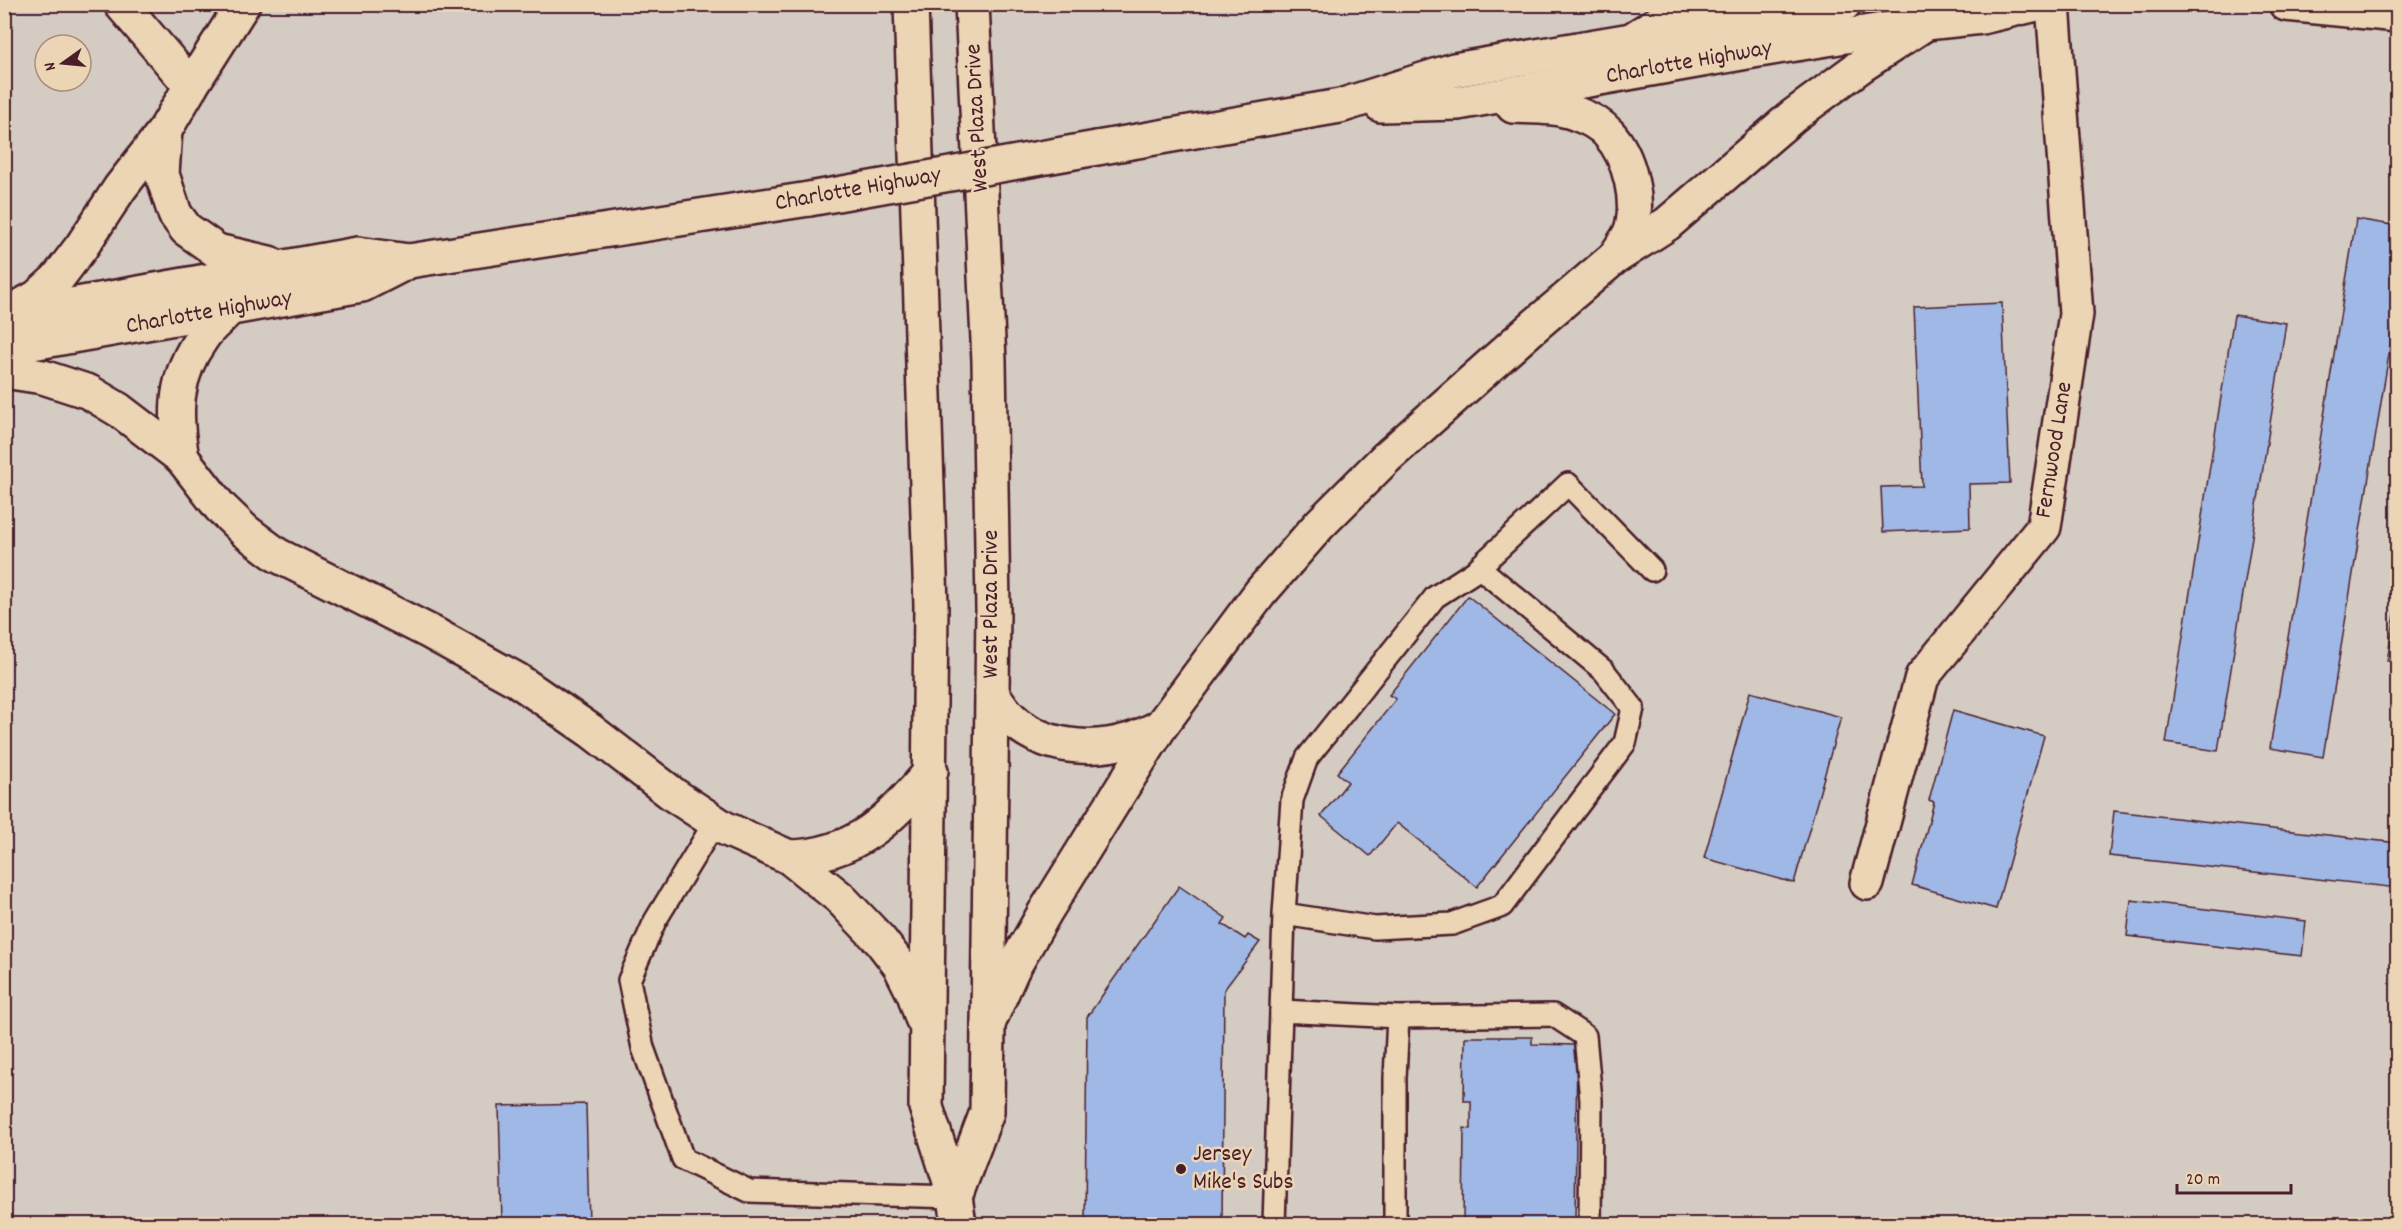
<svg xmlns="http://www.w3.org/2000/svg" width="2402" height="1229" viewBox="0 0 2402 1229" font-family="Dekko,sans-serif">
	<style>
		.building { fill: #9fb8e5; stroke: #4a1f2b; stroke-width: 1.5 }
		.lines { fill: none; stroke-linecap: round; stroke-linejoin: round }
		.service-casing { stroke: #4a1f2b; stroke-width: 26 }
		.minor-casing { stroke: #4a1f2b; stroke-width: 38 }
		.primary-casing { stroke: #4a1f2b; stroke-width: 38 }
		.service { stroke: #ebd5b4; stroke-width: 21 }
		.minor { stroke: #ebd5b4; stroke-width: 33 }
		.primary { stroke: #ebd5b4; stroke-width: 33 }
		.primary-bridge-casing { stroke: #4a1f2b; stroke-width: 38; stroke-linecap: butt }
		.primary-bridge { stroke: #ebd5b4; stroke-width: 33 }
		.poi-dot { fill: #4a1f2b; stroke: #ebd5b4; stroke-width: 2 }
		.labels { text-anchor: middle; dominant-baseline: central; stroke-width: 5; stroke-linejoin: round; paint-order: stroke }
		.street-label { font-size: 24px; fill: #4a1f2b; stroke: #ebd5b4 }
		.poi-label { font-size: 24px; fill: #4a1f2b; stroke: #ebd5b4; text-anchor: start }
	</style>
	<rect width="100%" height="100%" fill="#d4ccc3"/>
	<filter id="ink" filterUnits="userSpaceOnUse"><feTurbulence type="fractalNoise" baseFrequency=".0167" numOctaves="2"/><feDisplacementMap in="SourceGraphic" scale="12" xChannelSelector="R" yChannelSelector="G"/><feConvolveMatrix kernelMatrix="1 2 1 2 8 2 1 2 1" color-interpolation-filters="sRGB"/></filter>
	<g filter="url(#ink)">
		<g class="building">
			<polygon points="2356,219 2398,226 2398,299 2323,757 2270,748"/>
			<polygon points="2002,303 2010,483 1969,484 1970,528 1883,532 1881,487 1922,486 1914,307"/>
			<polygon points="2234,315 2286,323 2218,751 2166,743"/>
			<polygon points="1468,596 1615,714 1477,887 1397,823 1370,856 1321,816 1348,782 1337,773 1396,699 1389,695"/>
			<polygon points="2398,598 2398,663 2387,661"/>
			<polygon points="1750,692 1841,717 1794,883 1704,858"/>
			<polygon points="1953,710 2044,736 1996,909 1912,885 1934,802 1929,800"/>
			<polygon points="2114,811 2398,843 2398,888 2109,856"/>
			<polygon points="1179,886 1226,918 1222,924 1245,939 1248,935 1260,942 1224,990 1222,1224 1085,1224 1087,1017"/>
			<polygon points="2131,900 2306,921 2302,956 2127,936"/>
			<polygon points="1465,1037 1532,1037 1532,1044 1577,1045 1575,1224 1463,1224 1464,1128 1471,1129 1471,1101 1464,1101"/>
			<polygon points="586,1104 589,1224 502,1224 499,1106"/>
		</g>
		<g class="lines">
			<defs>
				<g id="service">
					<polyline points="1477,569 1568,484 1652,570"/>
					<polyline points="715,822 655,921 629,980 643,1048 683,1159 749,1191 955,1197"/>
					<polyline points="1281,1011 1284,914 1292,800 1307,758 1435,597 1480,568 1604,671 1633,708 1625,743 1502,906 1452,924 1375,928 1284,914"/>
					<polyline points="1398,1017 1553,1015 1585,1036 1591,1100 1590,1224"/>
					<polyline points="1274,1224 1281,1011 1398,1017 1395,1078 1395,1224"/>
				</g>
				<g id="minor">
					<polyline points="121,4 191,86"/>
					<polyline points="1867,883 1922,677 2044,527 2076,314 2053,4"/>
				</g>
				<g id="primary">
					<polyline points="911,4 931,605 926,1107 955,1197 959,1224"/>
					<polyline points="2286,4 2398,15"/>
					<polyline points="1636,37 1663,20 1676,4"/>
					<polyline points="1381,105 1458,103 1753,51 1926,23 1982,17 2037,4"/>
					<path d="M 1513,106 C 1534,107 1557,106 1577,114 C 1588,118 1600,124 1608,133 C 1630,156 1641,204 1630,233 C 1626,241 1620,249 1615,257"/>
					<polyline points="165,130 162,174 175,214 186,229 217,251 269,263"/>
					<polyline points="1097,148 1340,106 1454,70 1844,4"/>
					<polyline points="14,310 37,297 57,279 82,246 120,188 165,130 191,86 243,4"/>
					<polyline points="4,317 358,254 409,261 809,199"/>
					<polyline points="4,348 362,285 409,261"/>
					<polyline points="4,371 43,377 89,392 119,410 182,458 220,507 245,531 277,555 430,632 517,680 591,731 674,795 724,828 789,857 839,897 880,940 900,966 914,994 922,1018"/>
					<path d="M 182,458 C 174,413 174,377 202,338 C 208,328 219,320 227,311"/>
					<path d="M 992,693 C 998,702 1004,712 1012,719 C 1043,748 1091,752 1130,740 C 1140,737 1150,732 1160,727"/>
					<path d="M 789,857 C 855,856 892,818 931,771"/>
					<polyline points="988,1024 1012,970 1045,912 1160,727 1260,593 1320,524 1386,458 1533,327 1614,258 1667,224 1793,116 1862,65 1926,23"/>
					<polyline points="955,1197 987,1112 988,1024 993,610 989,361 972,4"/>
				</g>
			</defs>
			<use href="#service" class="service-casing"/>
			<use href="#minor" class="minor-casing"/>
			<use href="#primary" class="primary-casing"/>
			<use href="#service" class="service"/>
			<use href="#minor" class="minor"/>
			<use href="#primary" class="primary"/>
			<defs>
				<polyline id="primary-bridge" points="809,199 1097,148"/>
			</defs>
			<use href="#primary-bridge" class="primary-bridge-casing"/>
			<use href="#primary-bridge" class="primary-bridge"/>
		</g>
	</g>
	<circle class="poi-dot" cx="1181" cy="1169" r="6"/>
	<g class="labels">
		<g class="street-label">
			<text transform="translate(1689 63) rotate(-10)">Charlotte Highway</text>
			<text transform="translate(978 118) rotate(-93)">West Plaza Drive</text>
			<text transform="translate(858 190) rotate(-10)">Charlotte Highway</text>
			<text transform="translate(209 313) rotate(-10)">Charlotte Highway</text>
			<text transform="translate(2055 450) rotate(-81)">Fernwood Lane</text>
			<text transform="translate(992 604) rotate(-90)">West Plaza Drive</text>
		</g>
		<g class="poi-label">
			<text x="1193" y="1155">Jersey<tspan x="1193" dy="28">Mike's Subs</tspan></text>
		</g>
	</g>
	<rect width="2402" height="1229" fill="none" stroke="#ebd5b4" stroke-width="24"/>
	<rect x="12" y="12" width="2378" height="1205" fill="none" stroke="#4a1f2b" stroke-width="2" filter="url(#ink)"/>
	<g transform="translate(63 63) rotate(255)"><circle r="28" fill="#ebd5b4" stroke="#ab8c7d" stroke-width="1.5"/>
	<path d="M0-4.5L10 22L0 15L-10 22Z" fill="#4a1f2b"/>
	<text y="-9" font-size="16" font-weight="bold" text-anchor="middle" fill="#4a1f2b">N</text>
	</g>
	<path d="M2177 1184v9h114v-9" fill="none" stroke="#4a1f2b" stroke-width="3"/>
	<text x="2186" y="1184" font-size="18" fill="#4a1f2b" stroke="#ebd5b4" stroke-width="4.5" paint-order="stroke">20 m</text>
</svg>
